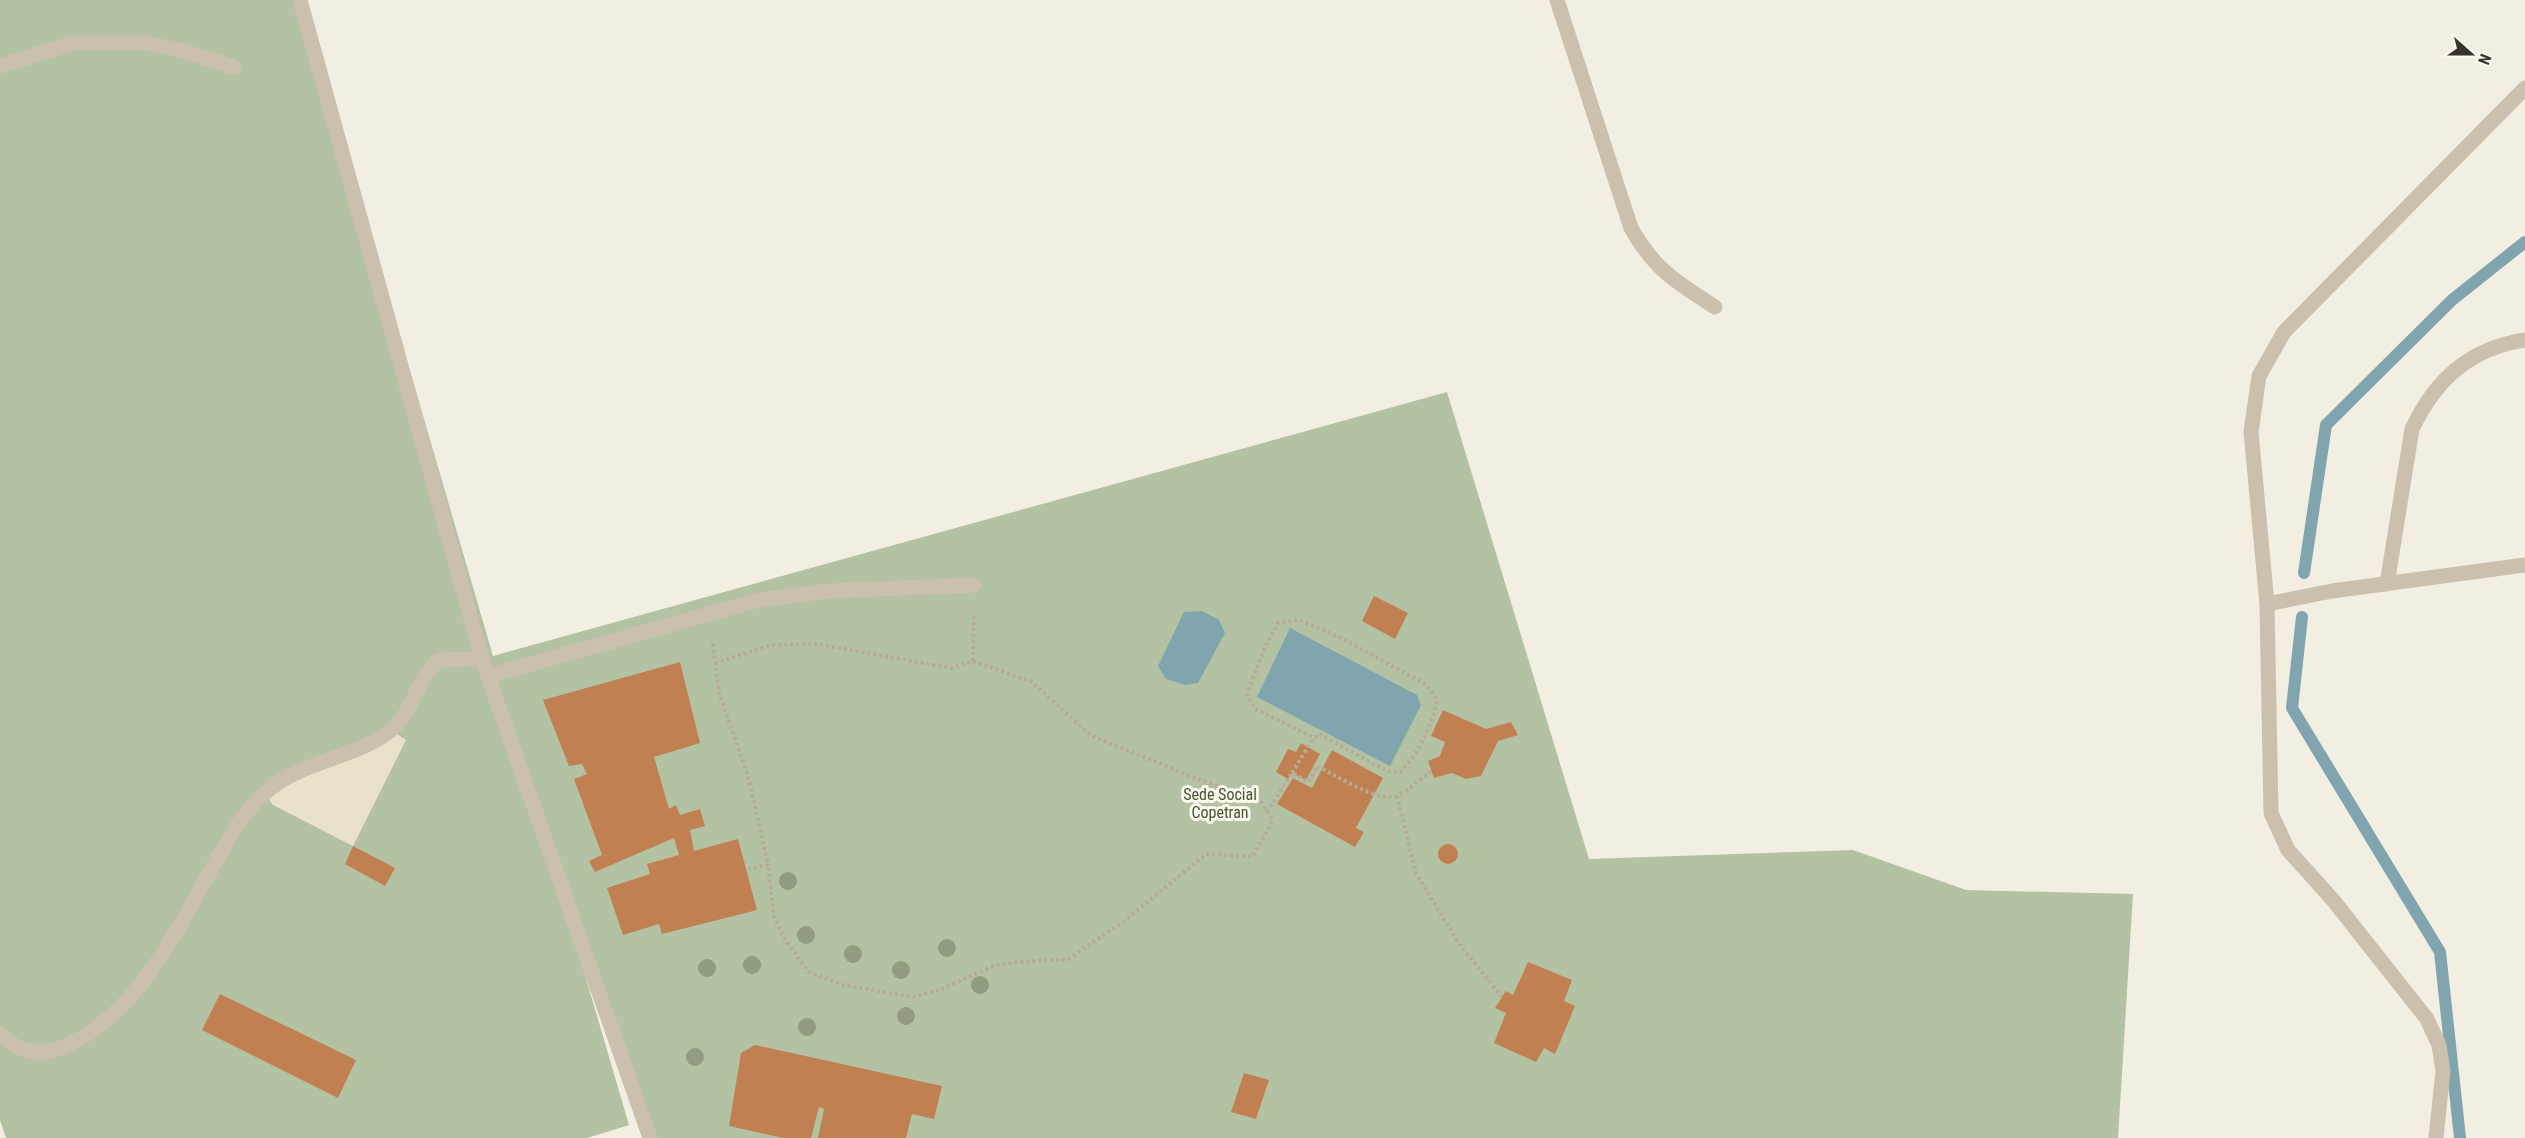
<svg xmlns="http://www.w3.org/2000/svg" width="2525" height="1138" viewBox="0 0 2525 1138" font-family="'Roboto Condensed',sans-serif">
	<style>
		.green { fill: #b2c2a2 }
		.plaza { fill: #eae1ca }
		.water { fill: #81a5af }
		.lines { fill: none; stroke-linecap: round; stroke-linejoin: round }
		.stream { stroke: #81a5af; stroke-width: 12 }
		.building { fill: #c18051 }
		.path { stroke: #b7ab98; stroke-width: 4; stroke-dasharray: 3 3; stroke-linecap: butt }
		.service { stroke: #cbc0ae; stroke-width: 15 }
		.minor { stroke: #cbc0ae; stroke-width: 15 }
		.tree { fill: #929c80 }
		.labels { text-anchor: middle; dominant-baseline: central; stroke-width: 6; stroke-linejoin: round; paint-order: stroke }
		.park-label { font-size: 16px; fill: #425830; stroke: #faf7ee }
	</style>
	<rect width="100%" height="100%" fill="#f3eee2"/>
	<polygon class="green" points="0,0 302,0 493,656 1447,392 1589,859 1853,850 1966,890 2133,894 2118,1138 650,1138 551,859 629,1125 587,1138 6,1138 0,1120"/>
	<polygon class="plaza" points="391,730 406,740 353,846 273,805 264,793"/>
	<g class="water">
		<polygon points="1202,611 1219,620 1225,633 1198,683 1185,685 1166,679 1158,666 1184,612"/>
		<polygon points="1290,628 1417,695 1421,705 1390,766 1257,697"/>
	</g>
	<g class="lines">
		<g class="stream">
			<polyline points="2304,573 2326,425 2452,300 2525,242"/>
			<polyline points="2302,617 2292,708 2440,952 2460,1138"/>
		</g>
	</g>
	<g class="building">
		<polygon points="1374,596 1408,613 1395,639 1362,621"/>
		<polygon points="680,662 700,743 654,757 669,809 676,805 680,815 700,809 705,826 690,830 694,851 738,839 757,910 662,934 659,924 623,935 607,888 650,874 647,864 679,855 674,838 595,872 589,861 602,855 574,779 587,774 582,764 569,766 543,700"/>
		<polygon points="1443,710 1486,729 1511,722 1518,735 1498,741 1481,776 1466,779 1452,773 1434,778 1428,761 1440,756 1445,742 1431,736"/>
		<polygon points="1301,743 1320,754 1306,780 1292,773 1288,779 1276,772 1288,749 1296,752"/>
		<polygon points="1332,750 1383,778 1356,828 1364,832 1355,847 1277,804 1293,778 1312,788"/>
		<circle cx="1448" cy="854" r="10"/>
		<polygon points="353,846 395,868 385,886 345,864"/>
		<polygon points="1528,962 1572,980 1564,1001 1575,1006 1555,1054 1544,1048 1536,1062 1494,1043 1506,1013 1495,1008 1506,991 1513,995"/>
		<polygon points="220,994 356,1060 338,1098 202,1030"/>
		<polygon points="755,1045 942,1086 934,1119 912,1114 906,1138 818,1138 824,1109 819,1107 811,1138 783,1138 729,1126 741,1053"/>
		<polygon points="1244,1073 1269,1080 1256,1119 1231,1112"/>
	</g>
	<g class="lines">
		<g class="path">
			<polyline points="713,644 719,693 748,776 768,865 749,869"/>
			<polyline points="973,661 974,613"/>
			<polyline points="715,663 771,645 817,644 951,668 973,661 1032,682 1090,735 1195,778 1261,802 1273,821 1252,857 1206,854 1123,922 1067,960 1041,960 996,965 939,990 913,997 843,985 809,972 786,941 774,917 768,865"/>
			<path d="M 1292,773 L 1311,742 L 1319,734 L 1387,771 L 1400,772 C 1417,757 1434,722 1437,699 L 1427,685 L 1339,637 L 1299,620 L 1278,623 L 1265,647 L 1247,694 L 1255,709 L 1315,738"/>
			<polyline points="1397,796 1416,873 1459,944 1502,997"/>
			<path d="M 1267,812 L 1292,773 L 1309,782 L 1317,766 C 1336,775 1378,803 1396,796 C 1408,791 1421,779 1431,771"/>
		</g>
		<g class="service">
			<polyline points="0,66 73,43 146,43 180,50 234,67"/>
			<path d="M 2387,584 L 2412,429 C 2436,379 2469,349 2525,340"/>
			<polyline points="2267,604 2332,591 2525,565"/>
			<polyline points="488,676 759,600 829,591 974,585"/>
			<path d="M 0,1033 C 16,1052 40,1056 61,1048 C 138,1016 176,931 215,863 C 229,838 243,812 265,793 C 300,761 353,759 390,731 C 414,713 416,678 439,660 L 482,659"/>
		</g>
		<g class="minor">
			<polyline points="300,0 482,659 650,1138"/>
			<path d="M 1557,0 L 1631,228 C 1654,269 1676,282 1715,307"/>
			<polyline points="2436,1138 2443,1071 2439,1045 2427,1019 2333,900 2288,850 2271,813 2267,604 2251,432 2259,376 2284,332 2525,88"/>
		</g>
	</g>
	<g class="tree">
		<circle cx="788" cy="881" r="9"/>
		<circle cx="806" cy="935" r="9"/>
		<circle cx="947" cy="948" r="9"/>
		<circle cx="853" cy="954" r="9"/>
		<circle cx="752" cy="965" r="9"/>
		<circle cx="707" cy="968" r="9"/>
		<circle cx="901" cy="970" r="9"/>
		<circle cx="980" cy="985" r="9"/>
		<circle cx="906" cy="1016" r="9"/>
		<circle cx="807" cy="1027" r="9"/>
		<circle cx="695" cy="1057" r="9"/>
	</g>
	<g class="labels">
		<g class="park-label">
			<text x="1220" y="794">Sede Social<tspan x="1220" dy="18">Copetran</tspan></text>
		</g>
	</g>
	<g transform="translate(2471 54) rotate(111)" stroke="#faf7ee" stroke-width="4.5" paint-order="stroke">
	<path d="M0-4.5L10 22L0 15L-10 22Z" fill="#3a332c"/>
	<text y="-9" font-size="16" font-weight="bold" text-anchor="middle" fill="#3a332c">N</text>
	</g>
</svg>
